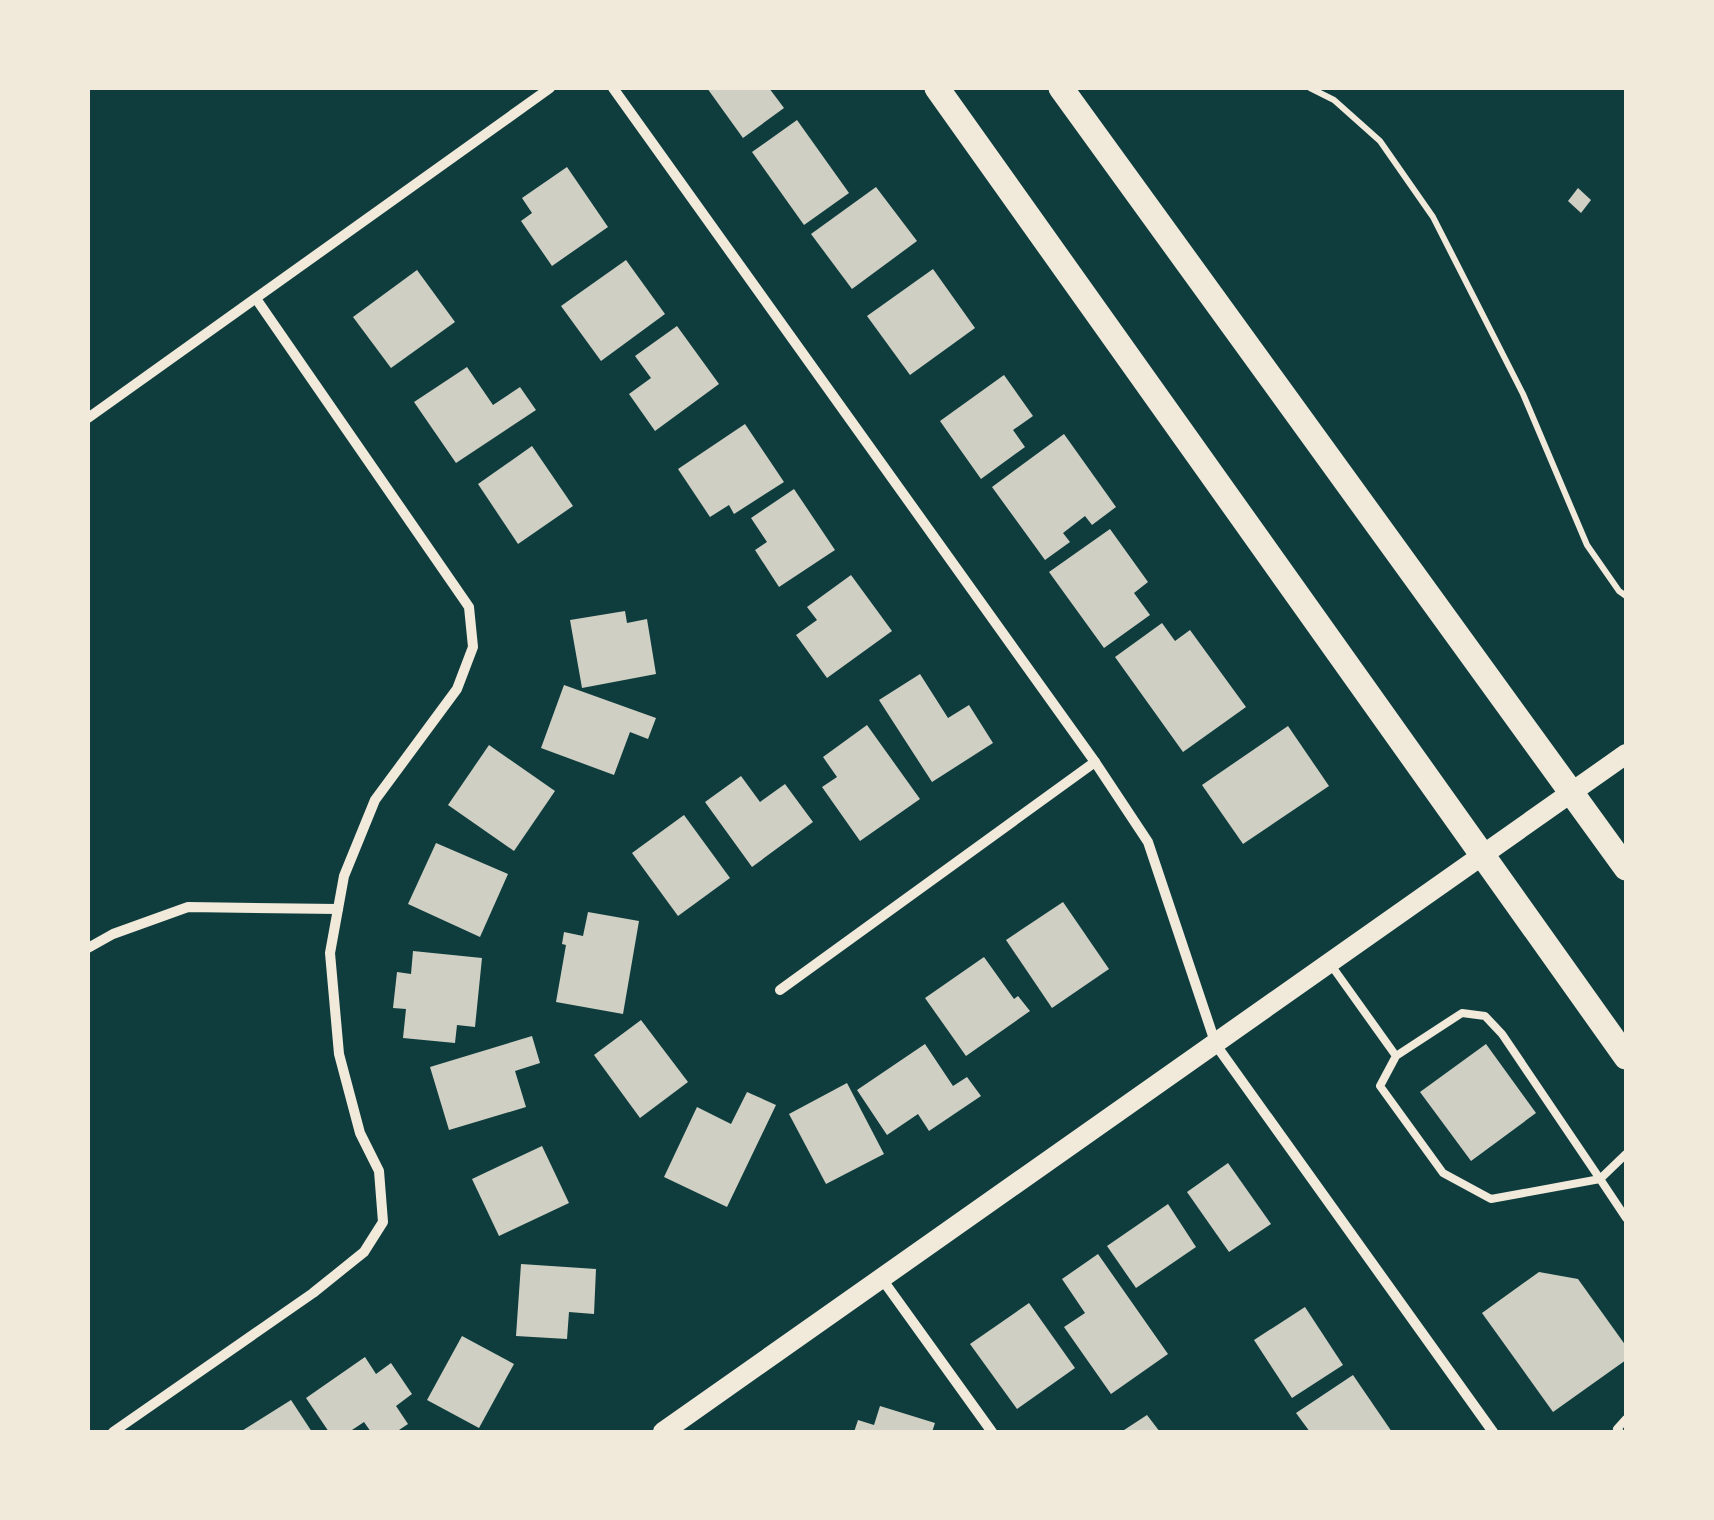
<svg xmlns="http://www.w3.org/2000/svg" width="1714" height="1520" viewBox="0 0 1714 1520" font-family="Rubik,sans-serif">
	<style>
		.building { fill: #cfcfc3 }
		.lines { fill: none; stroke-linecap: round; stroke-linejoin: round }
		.path { stroke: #f1e9da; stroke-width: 6 }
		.service { stroke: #f1e9da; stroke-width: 8 }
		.minor { stroke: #f1e9da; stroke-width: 10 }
		.secondary { stroke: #f1e9da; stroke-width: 20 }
		.primary { stroke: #f1e9da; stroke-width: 25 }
	</style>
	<rect width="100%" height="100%" fill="#0f3d3e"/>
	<g class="building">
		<polygon points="707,88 769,88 784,108 743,138"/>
		<polygon points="797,120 849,193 804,225 752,152"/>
		<polygon points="567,167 608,227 552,266 521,221 532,213 522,198"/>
		<polygon points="876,187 917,241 852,289 811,234"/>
		<polygon points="1578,188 1591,200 1581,213 1568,201"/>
		<polygon points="626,260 665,314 601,361 561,306"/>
		<polygon points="933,269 975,328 910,375 867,316"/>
		<polygon points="417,270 455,322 391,368 353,317"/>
		<polygon points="677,326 719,384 655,431 629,394 651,378 635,356"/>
		<polygon points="467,367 493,405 520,387 536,410 456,463 414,402"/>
		<polygon points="1004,375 1033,416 1013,430 1025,447 981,479 940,421"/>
		<polygon points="745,424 784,482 734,514 729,505 710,517 678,469"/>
		<polygon points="1064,434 1116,507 1092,525 1085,516 1063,533 1070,542 1045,560 992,487"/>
		<polygon points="532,446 573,506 518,544 478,484"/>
		<polygon points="794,489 835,550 779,587 755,550 767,542 751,518"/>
		<polygon points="1110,529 1148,582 1134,593 1150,615 1104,648 1049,572"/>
		<polygon points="851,575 892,631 827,678 796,635 817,620 807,607"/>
		<polygon points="625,611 627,623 647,619 656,674 582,688 570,620"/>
		<polygon points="1162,623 1175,641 1190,630 1246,707 1183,752 1115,657"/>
		<polygon points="920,674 948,718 969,705 993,743 932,782 879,700"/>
		<polygon points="564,685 656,718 648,739 630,732 614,775 541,748"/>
		<polygon points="867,725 920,799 860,841 822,787 837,777 823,757"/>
		<polygon points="1288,726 1329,786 1243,844 1202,785"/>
		<polygon points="489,745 555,791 514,851 448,805"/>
		<polygon points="741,776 760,802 785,784 813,822 752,867 705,802"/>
		<polygon points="684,815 730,878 678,916 632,853"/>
		<polygon points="436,843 508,874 480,937 408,904"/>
		<polygon points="1063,902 1109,969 1052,1008 1006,940"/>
		<polygon points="588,912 639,921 623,1014 556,1002 566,945 562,944 564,932 583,936"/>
		<polygon points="413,951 482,958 475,1027 457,1025 455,1043 403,1038 406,1009 393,1008 397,972 411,974"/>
		<polygon points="984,957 1014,999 1018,996 1030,1011 966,1056 925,998"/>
		<polygon points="641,1020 688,1082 640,1118 594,1055"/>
		<polygon points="532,1036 540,1063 515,1071 526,1107 449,1130 430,1067"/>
		<polygon points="925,1044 953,1086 967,1077 981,1096 929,1131 918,1114 887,1135 857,1090"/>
		<polygon points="1486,1044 1536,1113 1471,1161 1420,1092"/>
		<polygon points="847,1083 884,1154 826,1184 789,1114"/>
		<polygon points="747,1092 776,1105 727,1207 664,1177 697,1107 731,1124"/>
		<polygon points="542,1146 569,1203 499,1236 472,1179"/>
		<polygon points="1228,1163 1271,1224 1229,1252 1187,1192"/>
		<polygon points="1168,1204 1196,1247 1136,1288 1107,1246"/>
		<polygon points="1098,1254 1168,1354 1111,1394 1064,1327 1085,1313 1062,1279"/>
		<polygon points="521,1264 596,1269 594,1314 569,1312 567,1339 516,1336"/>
		<polygon points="1539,1272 1578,1279 1626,1346 1626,1360 1553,1412 1482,1313"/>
		<polygon points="1029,1303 1075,1368 1017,1409 970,1344"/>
		<polygon points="1305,1307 1343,1365 1292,1398 1254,1340"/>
		<polygon points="462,1336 514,1364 479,1428 427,1400"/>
		<polygon points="365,1357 376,1374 391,1363 412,1394 396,1406 408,1424 396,1432 371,1432 364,1422 349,1432 329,1432 306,1398"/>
		<polygon points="1353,1375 1392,1432 1310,1432 1296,1413"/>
		<polygon points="291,1400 312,1432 240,1432"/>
		<polygon points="880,1406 935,1423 932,1432 854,1432 858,1420 874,1425"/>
		<polygon points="1147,1415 1160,1432 1121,1432"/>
	</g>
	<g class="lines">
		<polyline class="path" points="1310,88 1334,100 1380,141 1433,217 1523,394 1587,545 1619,591 1626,596"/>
		<g class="service">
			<polyline points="1331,965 1396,1056 1462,1013 1485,1016 1502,1034 1600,1179 1491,1199 1443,1173 1380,1086 1396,1056"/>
			<polyline points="1626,1154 1600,1179 1626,1218"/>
			<polyline points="1620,1432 1617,1429 1626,1419"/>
		</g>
		<g class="minor">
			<polyline points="613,88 1095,762 1148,842 1216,1045 1493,1432"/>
			<polyline points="88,418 550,88"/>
			<polyline points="88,948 113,934 188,907 338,909"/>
			<polyline points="780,990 1095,762"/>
			<polyline points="882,1279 992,1432"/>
			<polyline points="113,1432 313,1293 364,1252 383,1222 379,1171 360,1133 339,1054 330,953 344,876 375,800 457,689 473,647 469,607 257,300"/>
		</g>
		<polyline class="secondary" points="663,1432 1626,754"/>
		<g class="primary">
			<polyline points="937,88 1626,1057"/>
			<polyline points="1061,88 1626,868"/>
		</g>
	</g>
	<rect width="1714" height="1520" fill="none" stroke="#f1e9da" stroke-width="180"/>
</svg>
